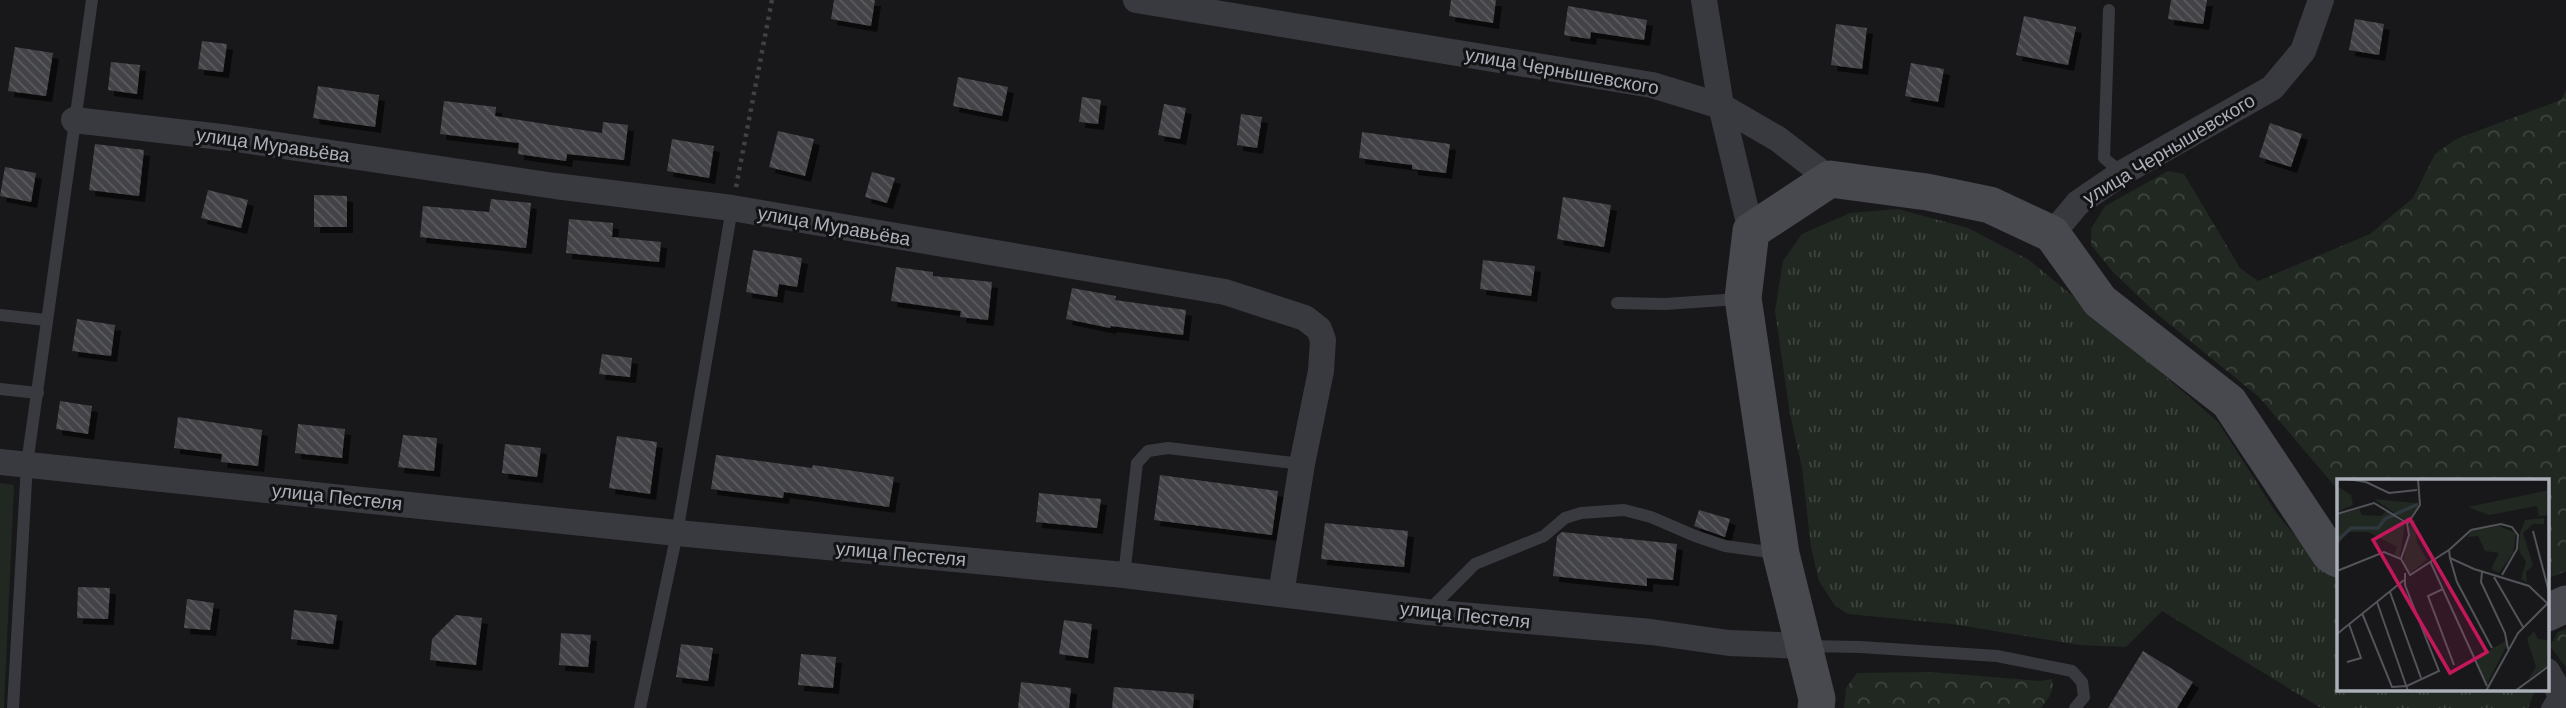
<svg xmlns="http://www.w3.org/2000/svg" width="2566" height="708" viewBox="0 0 2566 708" font-family="'DM Sans',sans-serif">
	<style>
		.grass { fill: url(#grass-tufts) }
		.forest { fill: url(#forest-crowns) }
		.green { fill: #202821 }
		.building { fill: url(#building-back-hatch); filter: url(#shadow) }
		.lines { fill: none; stroke-linecap: round; stroke-linejoin: round }
		.path { stroke: #3f4146; stroke-width: 4.5; stroke-dasharray: 3.5 5; stroke-linecap: butt }
		.service { stroke: #393a3f; stroke-width: 12 }
		.minor { stroke: #393a3f; stroke-width: 26 }
		.secondary { stroke: #47494f; stroke-width: 37 }
		.labels { text-anchor: middle; dominant-baseline: central; stroke-width: 6; stroke-linejoin: round; paint-order: stroke }
		.street-label { font-size: 19px; fill: #aaafb9; stroke: #131315 }
		.inset-river { fill: none; stroke: #2e373e; stroke-width: 3.5 }
		.inset-road { fill: none; stroke: #52545a; stroke-width: 2 }
		.view { fill: #c2185b; fill-opacity: 0.15; stroke: #c2185b; stroke-width: 3.5 }
		.inset-edge { fill: none; stroke: #aaafb9; stroke-width: 3.5 }
	</style>
	<defs>
		<pattern id="grass-tufts" width="24" height="20" patternUnits="userSpaceOnUse" patternTransform="scale(1.75)"><rect width="24" height="20" fill="#202821"/><path d="M3 7l-1-3M5 7V3M7 7l1-3M15 17l-1-3M17 17v-4M19 17l1-3" fill="none" stroke="#3e453f"/></pattern>
		<pattern id="forest-crowns" width="20" height="18" patternUnits="userSpaceOnUse" patternTransform="scale(1.75)"><rect width="20" height="18" fill="#202821"/><path d="M2 6a3 3 0 1 1 6 0M12 15a3 3 0 1 1 6 0" fill="none" stroke="#3e453f"/></pattern>
		<pattern id="building-back-hatch" width="6" height="6" patternUnits="userSpaceOnUse" patternTransform="scale(1.75)"><rect width="6" height="6" fill="#424347"/><path d="M-1 5l2 2M0 0l6 6M5-1l2 2" fill="none" stroke="#5b5c5f"/></pattern>
		<filter id="shadow"><feDropShadow dx="6" dy="6" stdDeviation="0" flood-color="#0009"/></filter>
	</defs>
	<rect width="100%" height="100%" fill="#18181a"/>
	<polygon class="grass" points="1898,209 1968,228 2029,260 2074,297 2218,422 2277,514 2318,563 2338,577 2338,689 2536,689 2528,708 2321,708 2162,611 2126,647 2080,645 1952,624 1848,614 1835,606 1819,581 1811,547 1802,468 1790,414 1775,311 1783,261 1802,234 1850,213"/>
	<g class="forest">
		<polygon points="2566,90 2566,571 2547,579 2547,480 2338,480 2338,490 2259,397 2157,314 2114,273 2091,245 2091,229 2105,206 2168,171 2184,174 2240,268 2258,281 2370,234 2413,198 2435,154 2456,139 2561,100"/>
		<polygon points="2566,629 2566,667 2550,646 2558,632"/>
		<path d="M 1932,672 L 2041,681 L 2052,679 C 2055,691 2048,699 2041,708 L 1844,708 L 1846,688 L 1857,673 Z"/>
	</g>
	<polygon class="green" points="0,483 14,485 4,708 0,708"/>
	<g class="building">
		<polygon points="834,0 875,0 871,26 831,19"/>
		<polygon points="1451,0 1496,0 1493,23 1449,16"/>
		<polygon points="2171,0 2207,0 2203,24 2168,19"/>
		<polygon points="1568,6 1647,20 1644,40 1591,32 1590,39 1564,35"/>
		<polygon points="2024,16 2076,27 2068,65 2016,55"/>
		<polygon points="2355,19 2384,24 2379,55 2349,50"/>
		<polygon points="1836,24 1867,28 1862,69 1831,65"/>
		<polygon points="202,41 227,44 223,72 198,69"/>
		<polygon points="15,47 53,53 46,96 8,91"/>
		<polygon points="111,62 140,65 137,94 108,90"/>
		<polygon points="1911,63 1944,69 1938,102 1905,96"/>
		<polygon points="958,77 1008,87 1002,116 953,106"/>
		<polygon points="318,86 379,95 375,127 313,118"/>
		<polygon points="1082,97 1101,100 1098,124 1079,122"/>
		<polygon points="444,101 496,107 495,116 602,133 603,122 628,125 624,160 567,154 566,161 518,154 519,143 440,134"/>
		<polygon points="1164,104 1186,108 1180,139 1158,135"/>
		<polygon points="1241,114 1262,117 1257,148 1237,145"/>
		<polygon points="2270,123 2302,134 2291,167 2259,157"/>
		<polygon points="778,131 814,139 805,176 769,167"/>
		<polygon points="1362,132 1450,144 1446,173 1412,169 1412,165 1359,158"/>
		<polygon points="672,139 714,146 709,178 667,171"/>
		<polygon points="95,144 144,150 139,196 89,190"/>
		<polygon points="5,167 36,173 31,202 0,196"/>
		<polygon points="872,172 895,178 887,203 865,197"/>
		<polygon points="208,190 248,200 241,228 201,218"/>
		<polygon points="314,195 347,196 347,227 314,227"/>
		<polygon points="1563,197 1611,205 1604,247 1557,239"/>
		<polygon points="491,199 531,203 526,248 420,237 423,206 489,212"/>
		<polygon points="569,219 613,223 612,237 661,242 659,262 566,253"/>
		<polygon points="753,250 802,258 797,287 779,284 777,297 746,292"/>
		<polygon points="1483,260 1535,266 1531,296 1480,289"/>
		<polygon points="896,267 933,272 933,276 992,282 988,320 960,317 961,311 891,301"/>
		<polygon points="1072,288 1116,296 1115,300 1186,310 1183,335 1111,326 1110,328 1066,319"/>
		<polygon points="77,319 115,325 111,356 72,351"/>
		<polygon points="602,354 632,358 630,377 599,374"/>
		<polygon points="60,401 92,406 88,434 56,429"/>
		<polygon points="178,417 262,430 258,466 221,462 222,454 174,448"/>
		<polygon points="298,424 345,429 342,458 295,453"/>
		<polygon points="403,435 437,438 434,471 398,467"/>
		<polygon points="617,436 657,442 650,494 609,488"/>
		<polygon points="505,444 541,448 537,477 502,473"/>
		<polygon points="716,455 812,468 813,465 894,477 889,507 784,492 783,498 711,489"/>
		<polygon points="1160,475 1278,491 1272,535 1154,520"/>
		<polygon points="1039,493 1101,499 1097,528 1036,522"/>
		<polygon points="1699,510 1730,519 1725,537 1694,526"/>
		<polygon points="1325,523 1408,531 1404,567 1321,559"/>
		<polygon points="1562,532 1677,544 1673,580 1647,578 1647,586 1553,576 1557,536"/>
		<polygon points="78,587 110,588 108,619 77,618"/>
		<polygon points="187,599 214,603 210,630 184,628"/>
		<polygon points="294,610 337,615 333,644 291,639"/>
		<polygon points="456,615 482,618 476,665 430,660 432,639"/>
		<polygon points="1064,620 1092,624 1088,658 1059,654"/>
		<polygon points="561,633 591,635 588,667 559,665"/>
		<polygon points="681,644 713,648 708,681 676,677"/>
		<polygon points="2143,651 2193,682 2177,708 2108,708"/>
		<polygon points="801,654 836,657 833,688 798,685"/>
		<polygon points="1021,682 1071,688 1069,708 1018,708"/>
		<polygon points="1114,687 1194,694 1193,708 1112,708"/>
	</g>
	<g class="lines">
		<polyline class="path" points="736,187 772,0"/>
		<g class="service">
			<polyline points="2109,10 2104,158 2122,173"/>
			<polyline points="1617,303 1665,304 1739,299"/>
			<polyline points="0,315 46,320"/>
			<polyline points="0,389 38,393"/>
			<polyline points="1124,575 1137,463 1148,451 1168,448 1302,464"/>
			<polyline points="1427,612 1475,564 1544,536 1565,518 1581,513 1624,510 1651,517 1695,536 1725,546 1776,553"/>
			<polyline points="1806,646 1860,647 1997,656 2072,671 2082,682 2084,697 2075,708"/>
			<polyline points="13,708 27,464 92,0"/>
			<polyline points="640,708 677,533 732,208"/>
			<polyline points="2547,708 2557,691"/>
		</g>
		<g class="minor">
			<polyline points="1136,0 1652,85 1721,106 1778,139 1830,179"/>
			<polyline points="1704,0 1721,106 1751,231"/>
			<polyline points="74,120 230,138 555,186 732,208 1225,292 1305,318 1319,329 1323,340 1321,371 1302,464 1281,594"/>
			<polyline points="2052,234 2078,203 2122,173 2272,88 2303,51 2321,0"/>
			<polyline points="0,462 677,533 1124,575 1427,612 1651,632 1729,643 1802,646"/>
			<polyline points="2547,671 2566,703"/>
		</g>
		<g class="secondary">
			<polyline points="2547,613 2566,604"/>
			<polyline points="1816,708 1817,699 1781,554 1743,298 1751,231 1830,179 1927,192 1990,205 2052,234 2100,301 2229,402 2330,554 2338,559"/>
		</g>
	</g>
	<g class="labels">
		<g class="street-label">
			<text transform="translate(1562 71) rotate(10)">улица Чернышевского</text>
			<text transform="translate(273 145) rotate(8)">улица Муравьёва</text>
			<text transform="translate(2169 149) rotate(-31)">улица Чернышевского</text>
			<text transform="translate(834 226) rotate(10)">улица Муравьёва</text>
			<text transform="translate(337 497) rotate(6)">улица Пестеля</text>
			<text transform="translate(901 554) rotate(5)">улица Пестеля</text>
			<text transform="translate(1465 615) rotate(6)">улица Пестеля</text>
		</g>
	</g>
	<g transform="translate(2337 479)">
		<rect width="212" height="212" fill="#18181a"/>
		<path d="M 0,7 L 14,16 L 16,26 L 0,33 ZM 78,41 L 80,63 L 90,81 L 73,94 L 66,85 L 73,42 Z" fill="#202821"/>
		<path d="M 212,11 L 212,36 L 202,37 L 200,27 L 152,36 L 131,28 ZM 37,20 L 78,24 L 81,28 L 69,42 ZM 22,30 L 25,36 L 44,37 L 50,32 L 68,45 L 63,78 L 57,75 L 60,68 L 31,53 L 11,53 L 0,67 L 0,36 ZM 207,39 L 207,45 L 196,45 L 186,54 L 196,86 L 189,93 L 190,104 L 184,100 L 189,83 L 182,72 L 183,54 L 188,41 ZM 162,47 L 179,54 L 176,74 L 162,94 L 154,90 L 162,74 L 148,72 L 141,57 L 130,58 L 134,52 ZM 197,152 L 201,160 L 212,161 L 212,186 L 191,200 L 199,188 L 190,160 Z" fill="#202821"/>
		<path d="M 169,162 L 169,168 L 150,205 L 138,179 Z" fill="#202821"/>
		<path class="inset-river" d="M 0,62 L 14,49 L 41,49 L 48,40 L 81,25"/>
		<path class="inset-road" d="M 10,0 L 29,3 L 52,14 L 80,11M 0,35 L 37,24 L 70,44 L 72,56 L 64,80 L 73,96 L 112,71 L 113,79 L 137,90 L 192,107 L 210,124M 71,44 L 83,26 L 81,0M 196,52 L 212,113M 112,71 L 134,51 L 164,45 L 175,48 L 181,56 L 180,70 L 165,96M 113,79 L 120,103 L 155,169M 93,82 L 150,207M 0,92 L 47,73 L 64,80M 145,93 L 144,103 L 168,154 L 171,170M 157,98 L 186,148M 106,110 L 91,117 L 117,186M 53,113 L 84,199M 40,123 L 71,212M 25,134 L 55,208 L 70,207 L 102,192 L 68,106 L 68,94M 0,155 L 67,101M 10,183 L 24,179 L 12,145M 149,212 L 181,154 L 212,123M 178,212 L 212,187"/>
		<path class="view" d="M 73,40 L 150,173 L 113,194 L 36,61 Z"/>
		<rect width="212" height="212" class="inset-edge"/>
	</g>
</svg>
